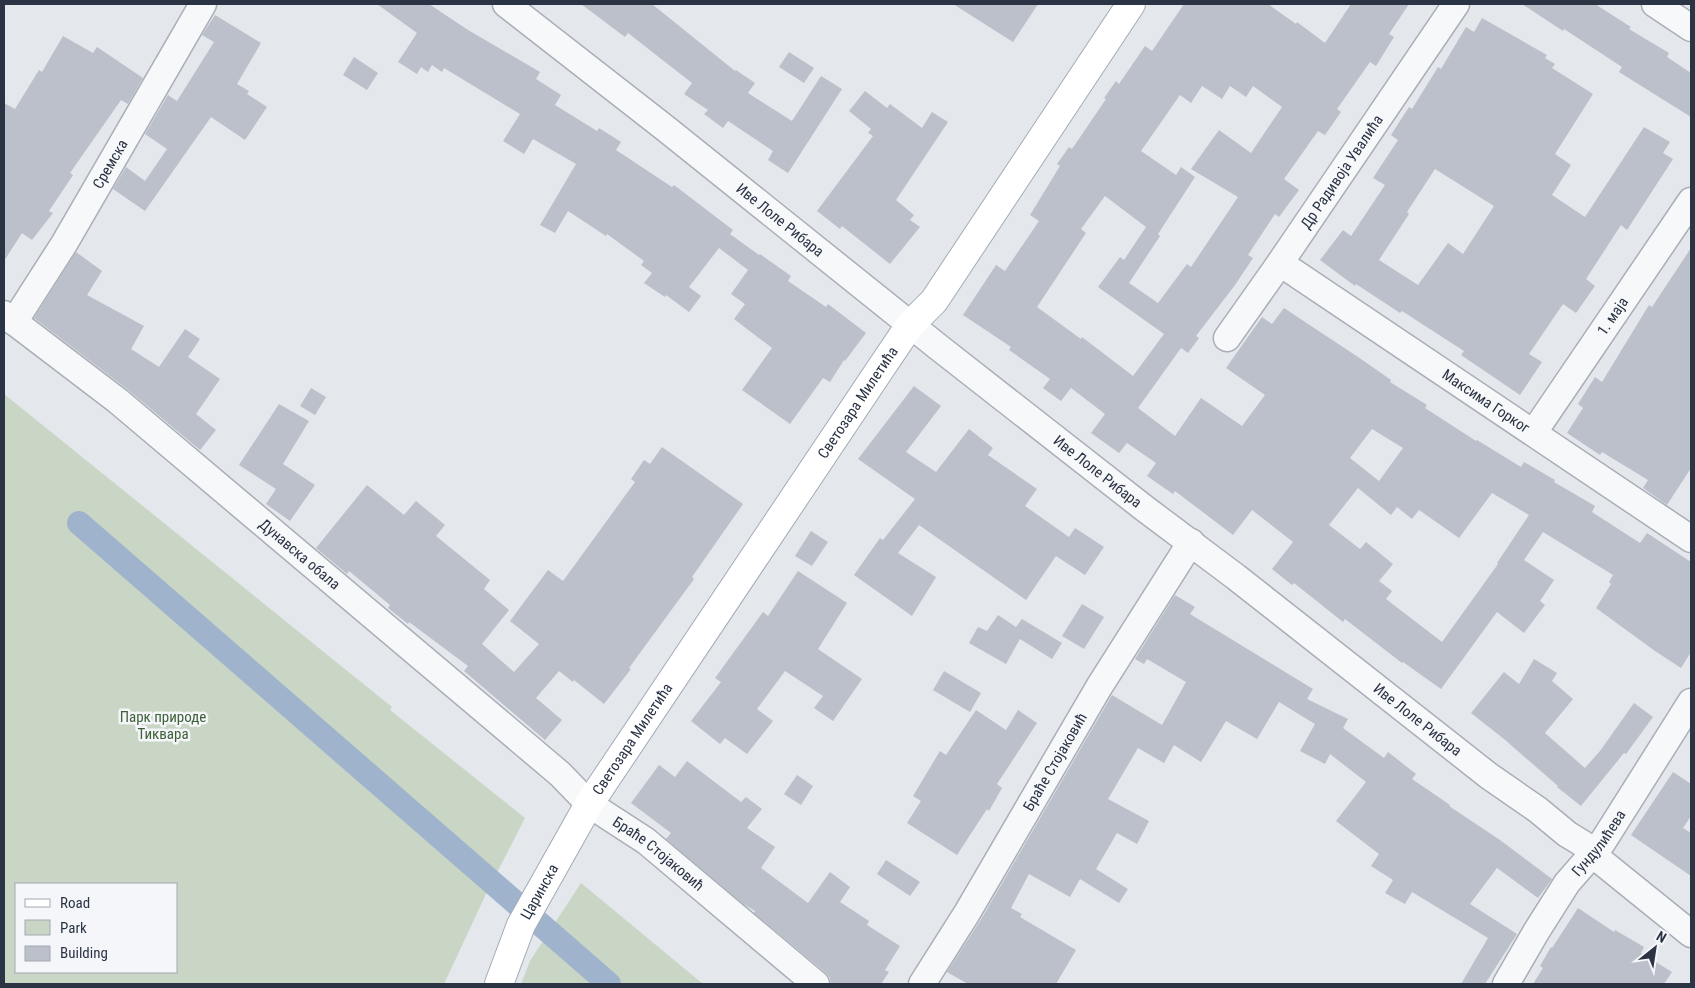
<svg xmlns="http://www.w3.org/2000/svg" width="1695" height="988" viewBox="0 0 1695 988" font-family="'Roboto Condensed',sans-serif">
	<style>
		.green { fill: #c9d6c5; fill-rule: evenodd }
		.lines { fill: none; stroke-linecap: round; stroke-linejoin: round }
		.canal { stroke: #9fb4cc; stroke-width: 24 }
		.building { fill: #bbc0ca; fill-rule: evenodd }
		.minor-casing { stroke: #a9aeb7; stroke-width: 29 }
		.major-casing { stroke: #a3abb8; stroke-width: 30 }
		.minor { stroke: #f7f8fa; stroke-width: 26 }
		.major { stroke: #fff; stroke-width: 28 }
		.labels { text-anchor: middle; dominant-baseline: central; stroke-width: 5; stroke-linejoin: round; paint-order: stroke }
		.street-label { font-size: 15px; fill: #2b3445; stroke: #f4f6f9 }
		.park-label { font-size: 15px; fill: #3f6138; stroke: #f4f6f9 }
	</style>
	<rect width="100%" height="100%" fill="#e4e7ec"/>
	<g class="green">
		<path d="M 4,394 L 392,707 L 390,710 L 525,818 L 486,894 L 444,984 L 4,984 ZM 16,884 L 176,884 L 176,972 L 16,972 Z"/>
		<polygon points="581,883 703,984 521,984 530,961"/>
	</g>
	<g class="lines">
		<polyline class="canal" points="79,523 609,984"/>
	</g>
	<g class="building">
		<polygon points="377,4 429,4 468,30 540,72 536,79 561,95 555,105 597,131 599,128 621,142 616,150 672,187 674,185 733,230 730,234 759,255 760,254 791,276 788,281 826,307 828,304 866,333 845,361 844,360 830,382 823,378 790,424 742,390 772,348 734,319 745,304 731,294 748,270 719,248 689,287 701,296 689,312 666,295 665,297 644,283 652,273 641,265 644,261 607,234 606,236 568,211 555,233 540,225 576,164 533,139 524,154 503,141 520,114 444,68 442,72 432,65 428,72 421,67 417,74 398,62 417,33"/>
		<polygon points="581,4 652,4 735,71 736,70 755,83 748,93 792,121 821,76 842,89 788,173 768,160 773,151 728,121 723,128 704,114 708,110 684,94 692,83 628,33 625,37"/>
		<polygon points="953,4 1038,4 1013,42"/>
		<path d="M 1184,4 L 1268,4 L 1296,24 L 1297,22 L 1325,43 L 1351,4 L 1409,4 L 1389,34 L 1394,37 L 1376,66 L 1370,62 L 1337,109 L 1341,112 L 1325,135 L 1318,131 L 1284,179 L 1299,190 L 1279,217 L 1275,214 L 1248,255 L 1253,258 L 1235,285 L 1196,336 L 1199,338 L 1188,353 L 1181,348 L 1138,408 L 1175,436 L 1201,398 L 1242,426 L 1265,395 L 1226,368 L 1262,317 L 1272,324 L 1284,308 L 1361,359 L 1391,380 L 1390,382 L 1427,405 L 1425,408 L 1476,441 L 1477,440 L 1521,467 L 1524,462 L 1555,480 L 1554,482 L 1595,506 L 1592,512 L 1640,543 L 1647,533 L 1691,562 L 1691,652 L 1681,668 L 1655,651 L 1596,608 L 1611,584 L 1609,582 L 1613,575 L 1543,532 L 1524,560 L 1554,580 L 1540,601 L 1545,605 L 1524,633 L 1497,612 L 1441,689 L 1403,662 L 1402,663 L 1345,619 L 1343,622 L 1294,583 L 1292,585 L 1272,569 L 1293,542 L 1252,510 L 1233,535 L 1175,491 L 1173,494 L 1147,476 L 1156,463 L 1127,443 L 1119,453 L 1091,433 L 1105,414 L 1071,388 L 1061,401 L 1043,388 L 1050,379 L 1009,350 L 1011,347 L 963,315 L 996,265 L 1005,271 L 1039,221 L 1030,215 L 1060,166 L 1057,164 L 1069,147 L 1072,149 L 1106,99 L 1104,98 L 1116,81 L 1119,84 L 1145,46 L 1152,51 ZM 1202,86 L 1222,99 L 1230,86 L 1246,97 L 1253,86 L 1282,107 L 1251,153 L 1219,130 L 1191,169 L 1238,197 L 1191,267 L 1187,264 L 1158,303 L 1129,283 L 1160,236 L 1158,234 L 1195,177 L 1181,167 L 1176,175 L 1141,151 L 1180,95 L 1191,103 ZM 1105,196 L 1146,227 L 1124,260 L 1120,257 L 1098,287 L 1164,334 L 1133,376 L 1082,337 L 1081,339 L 1037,307 L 1086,233 L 1081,229 ZM 1372,429 L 1403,448 L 1379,481 L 1350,458 ZM 1358,488 L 1391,515 L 1397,507 L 1412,519 L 1419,510 L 1459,538 L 1492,493 L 1529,515 L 1497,563 L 1498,564 L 1442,642 L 1386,599 L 1392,591 L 1379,581 L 1393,564 L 1366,542 L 1360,549 L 1329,525 Z"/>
		<polygon points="1522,4 1595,4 1631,27 1629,29 1669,53 1667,57 1691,73 1691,117 1619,72 1622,67 1564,29 1563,31"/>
		<polygon points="215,15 261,43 237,84 249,91 247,94 267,107 245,140 211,117 145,211 113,189 126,167 145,181 167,149 145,134 168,95 177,101 214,42 202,35"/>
		<path d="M 1482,18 L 1547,55 L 1545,58 L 1555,64 L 1552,68 L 1593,94 L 1555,154 L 1571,165 L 1552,195 L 1585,217 L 1644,127 L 1670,142 L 1663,153 L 1673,159 L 1627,230 L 1621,225 L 1586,279 L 1595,286 L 1576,313 L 1563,304 L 1529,354 L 1542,362 L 1520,395 L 1461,355 L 1464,351 L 1402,311 L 1400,313 L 1356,284 L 1355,286 L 1320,260 L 1343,230 L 1351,236 L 1385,185 L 1373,178 L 1398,140 L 1391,135 L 1409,107 L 1412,109 L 1438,67 L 1441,69 L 1466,27 L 1474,32 ZM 1435,169 L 1494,206 L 1463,254 L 1448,243 L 1418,285 L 1379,260 L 1409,214 L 1407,212 Z"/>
		<polygon points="63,36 93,53 97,47 143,78 128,104 121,100 70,173 73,175 49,211 53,213 32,240 22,233 4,261 4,103 15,109 39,70 42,72"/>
		<polygon points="789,52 814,68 804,83 779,67"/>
		<polygon points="354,57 378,73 367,90 343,75"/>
		<polygon points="865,91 887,108 890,104 922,128 932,112 948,122 896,200 914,215 910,220 920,227 890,264 842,226 840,229 817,211 873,136 868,133 871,129 849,111"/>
		<polygon points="1691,248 1691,468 1667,505 1643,488 1648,480 1602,452 1600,455 1567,433 1583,408 1578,404 1595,377 1602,382 1649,305 1652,307"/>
		<polygon points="76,252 102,271 87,295 144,326 131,349 159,367 185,329 200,339 188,357 220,379 196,414 216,430 200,450 127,389 34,318"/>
		<polygon points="914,386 941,406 906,452 936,472 969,429 993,448 988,455 1037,489 1025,506 1069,537 1075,528 1104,547 1085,575 1056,556 1026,600 919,525 898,553 936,577 912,616 854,575 880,538 883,540 915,499 858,459"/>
		<polygon points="311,388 326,397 315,415 300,406"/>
		<polygon points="279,404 309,421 283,464 315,485 290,521 266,504 276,489 239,465"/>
		<polygon points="662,447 743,504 692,577 694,579 629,668 631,669 604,704 574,680 573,682 559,671 536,698 562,720 545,740 464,671 468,666 409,622 408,624 388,608 390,605 349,571 347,574 316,548 367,485 404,515 416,501 445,525 436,536 490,580 484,589 509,610 482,644 514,672 539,644 510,621 548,570 563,581 635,482 631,479 644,460 650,464"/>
		<polygon points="811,531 828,542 812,566 795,556"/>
		<polygon points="798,571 847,603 818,649 862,679 833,721 814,708 823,696 785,671 757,709 773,721 747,754 725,738 720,744 691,721 721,682 715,678 763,612 768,616"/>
		<polygon points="1175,595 1195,607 1190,614 1313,689 1307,699 1348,719 1343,728 1384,758 1388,752 1416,774 1412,779 1450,805 1449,806 1500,840 1552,879 1538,898 1497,868 1470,904 1517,934 1485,984 1461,984 1488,938 1412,892 1405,904 1385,893 1393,880 1371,866 1379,854 1336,821 1366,782 1330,754 1325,764 1300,751 1315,724 1279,702 1257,739 1226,721 1201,762 1174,745 1164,763 1138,748 1108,799 1149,821 1137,844 1117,833 1096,869 1128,889 1119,903 1080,879 1070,897 1029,874 1011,908 1022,914 1020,917 1076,950 1056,984 968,984 947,972 980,921 1112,695 1162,725 1171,709 1186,682 1147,659 1144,664 1135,659"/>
		<polygon points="1082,604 1104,617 1084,649 1062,636"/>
		<polygon points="998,615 1016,627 1022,619 1062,643 1052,659 1020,639 1006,664 969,643 978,627 987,631"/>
		<polygon points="1534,659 1557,673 1552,681 1573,699 1545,733 1585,768 1600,751 1634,703 1653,717 1626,754 1624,753 1581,806 1557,787 1558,786 1504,739 1471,713 1504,672 1519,684"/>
		<polygon points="944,671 981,693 970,712 933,690"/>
		<polygon points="976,710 1006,730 1018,710 1037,723 997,784 1002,788 989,811 987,809 957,855 907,823 921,801 913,796 940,751 946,755"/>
		<polygon points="687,761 741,802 746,797 762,809 747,828 775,847 761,868 808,903 830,872 850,887 840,902 869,921 867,925 900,946 885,970 889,972 881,984 831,984 830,978 826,973 754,913 755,911 742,903 666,839 671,833 631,803 659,765 675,777"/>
		<polygon points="1673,772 1691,784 1691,816 1683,828 1691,833 1691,876 1631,835"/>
		<polygon points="797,775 813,786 801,805 784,794"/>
		<polygon points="886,860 920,882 910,896 877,874"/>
		<polygon points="1578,908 1614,932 1615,930 1644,947 1641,953 1672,972 1664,984 1533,984 1543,968 1540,966 1551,947 1552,948"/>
	</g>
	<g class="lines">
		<defs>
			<g id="minor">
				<path id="s1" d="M 506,4 L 665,128 L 937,346 L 1144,508 L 1236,577 L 1489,776 L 1538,810 L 1567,834 L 1585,845 L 1592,854 L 1691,934"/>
				<polyline points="1655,4 1691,28"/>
				<path id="s2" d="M 1280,263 L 1691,539"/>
				<path id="s3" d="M 4,314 L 118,401 L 560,774 L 589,804 L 646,841 L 816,984"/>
				<path id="s4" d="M 14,322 L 64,244 L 203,4"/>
				<path id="s5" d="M 1227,338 L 1280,263 L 1456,4"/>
				<path id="s6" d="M 1534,432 L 1691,201"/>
				<path id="s7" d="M 922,984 L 967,913 L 1099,687 L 1191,542"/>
				<path id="s8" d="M 1506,984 L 1536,932 L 1567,883 L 1602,843 L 1691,702"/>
			</g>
			<g id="major">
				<path id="s9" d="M 499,984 L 521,925 L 589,804 L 883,365 L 910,325 L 934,301 L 1131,4"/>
			</g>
		</defs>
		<use href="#minor" class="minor-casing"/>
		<use href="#major" class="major-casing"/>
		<use href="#minor" class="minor"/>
		<use href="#major" class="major"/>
	</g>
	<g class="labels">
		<g class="street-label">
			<text stroke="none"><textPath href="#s4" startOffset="185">Сремска</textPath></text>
			<text stroke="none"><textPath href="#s5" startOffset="202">Др Радивоја Увалића</textPath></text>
			<text stroke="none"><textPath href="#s1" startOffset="349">Иве Лоле Рибара</textPath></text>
			<text stroke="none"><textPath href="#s6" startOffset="140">1. маја</textPath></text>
			<text stroke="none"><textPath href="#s2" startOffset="248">Максима Горког</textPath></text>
			<text stroke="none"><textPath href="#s9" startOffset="685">Светозара Милетића</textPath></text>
			<text stroke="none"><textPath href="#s1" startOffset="754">Иве Лоле Рибара</textPath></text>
			<text stroke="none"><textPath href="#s3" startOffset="381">Дунавска обала</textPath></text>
			<text stroke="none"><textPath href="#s1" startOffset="1159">Иве Лоле Рибара</textPath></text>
			<text stroke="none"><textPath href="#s9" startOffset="280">Светозара Милетића</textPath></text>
			<text stroke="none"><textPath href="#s7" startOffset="259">Браће Стојаковић</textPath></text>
			<text stroke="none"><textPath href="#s8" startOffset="169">Гундулићева</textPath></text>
			<text stroke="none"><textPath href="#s3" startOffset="849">Браће Стојаковић</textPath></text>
			<text stroke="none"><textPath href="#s9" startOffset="101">Царинска</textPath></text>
		</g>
		<g class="park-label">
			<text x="163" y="717">Парк природе<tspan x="163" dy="17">Тиквара</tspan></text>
		</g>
	</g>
	<rect width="1695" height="988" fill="none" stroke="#2b3445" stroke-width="10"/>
	<rect x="15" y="883" width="162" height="90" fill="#f4f6f9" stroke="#a4a8b1"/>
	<rect x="25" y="899" width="25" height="8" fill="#ffffff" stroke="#a4a8b1"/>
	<text x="60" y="908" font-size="15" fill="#2b3445">Road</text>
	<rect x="25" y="920" width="25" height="15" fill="#c9d6c5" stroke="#a4a8b1"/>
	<text x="60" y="933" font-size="15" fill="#2b3445">Park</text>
	<rect x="25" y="946" width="25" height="15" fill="#bbc0ca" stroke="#a4a8b1"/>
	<text x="60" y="958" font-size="15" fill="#2b3445">Building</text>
	<g transform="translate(1655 948) rotate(30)" stroke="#f4f6f9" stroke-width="4" paint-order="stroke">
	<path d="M0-4L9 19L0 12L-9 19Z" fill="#2b3445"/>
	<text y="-8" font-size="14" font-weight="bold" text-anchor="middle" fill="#2b3445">N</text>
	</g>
</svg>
